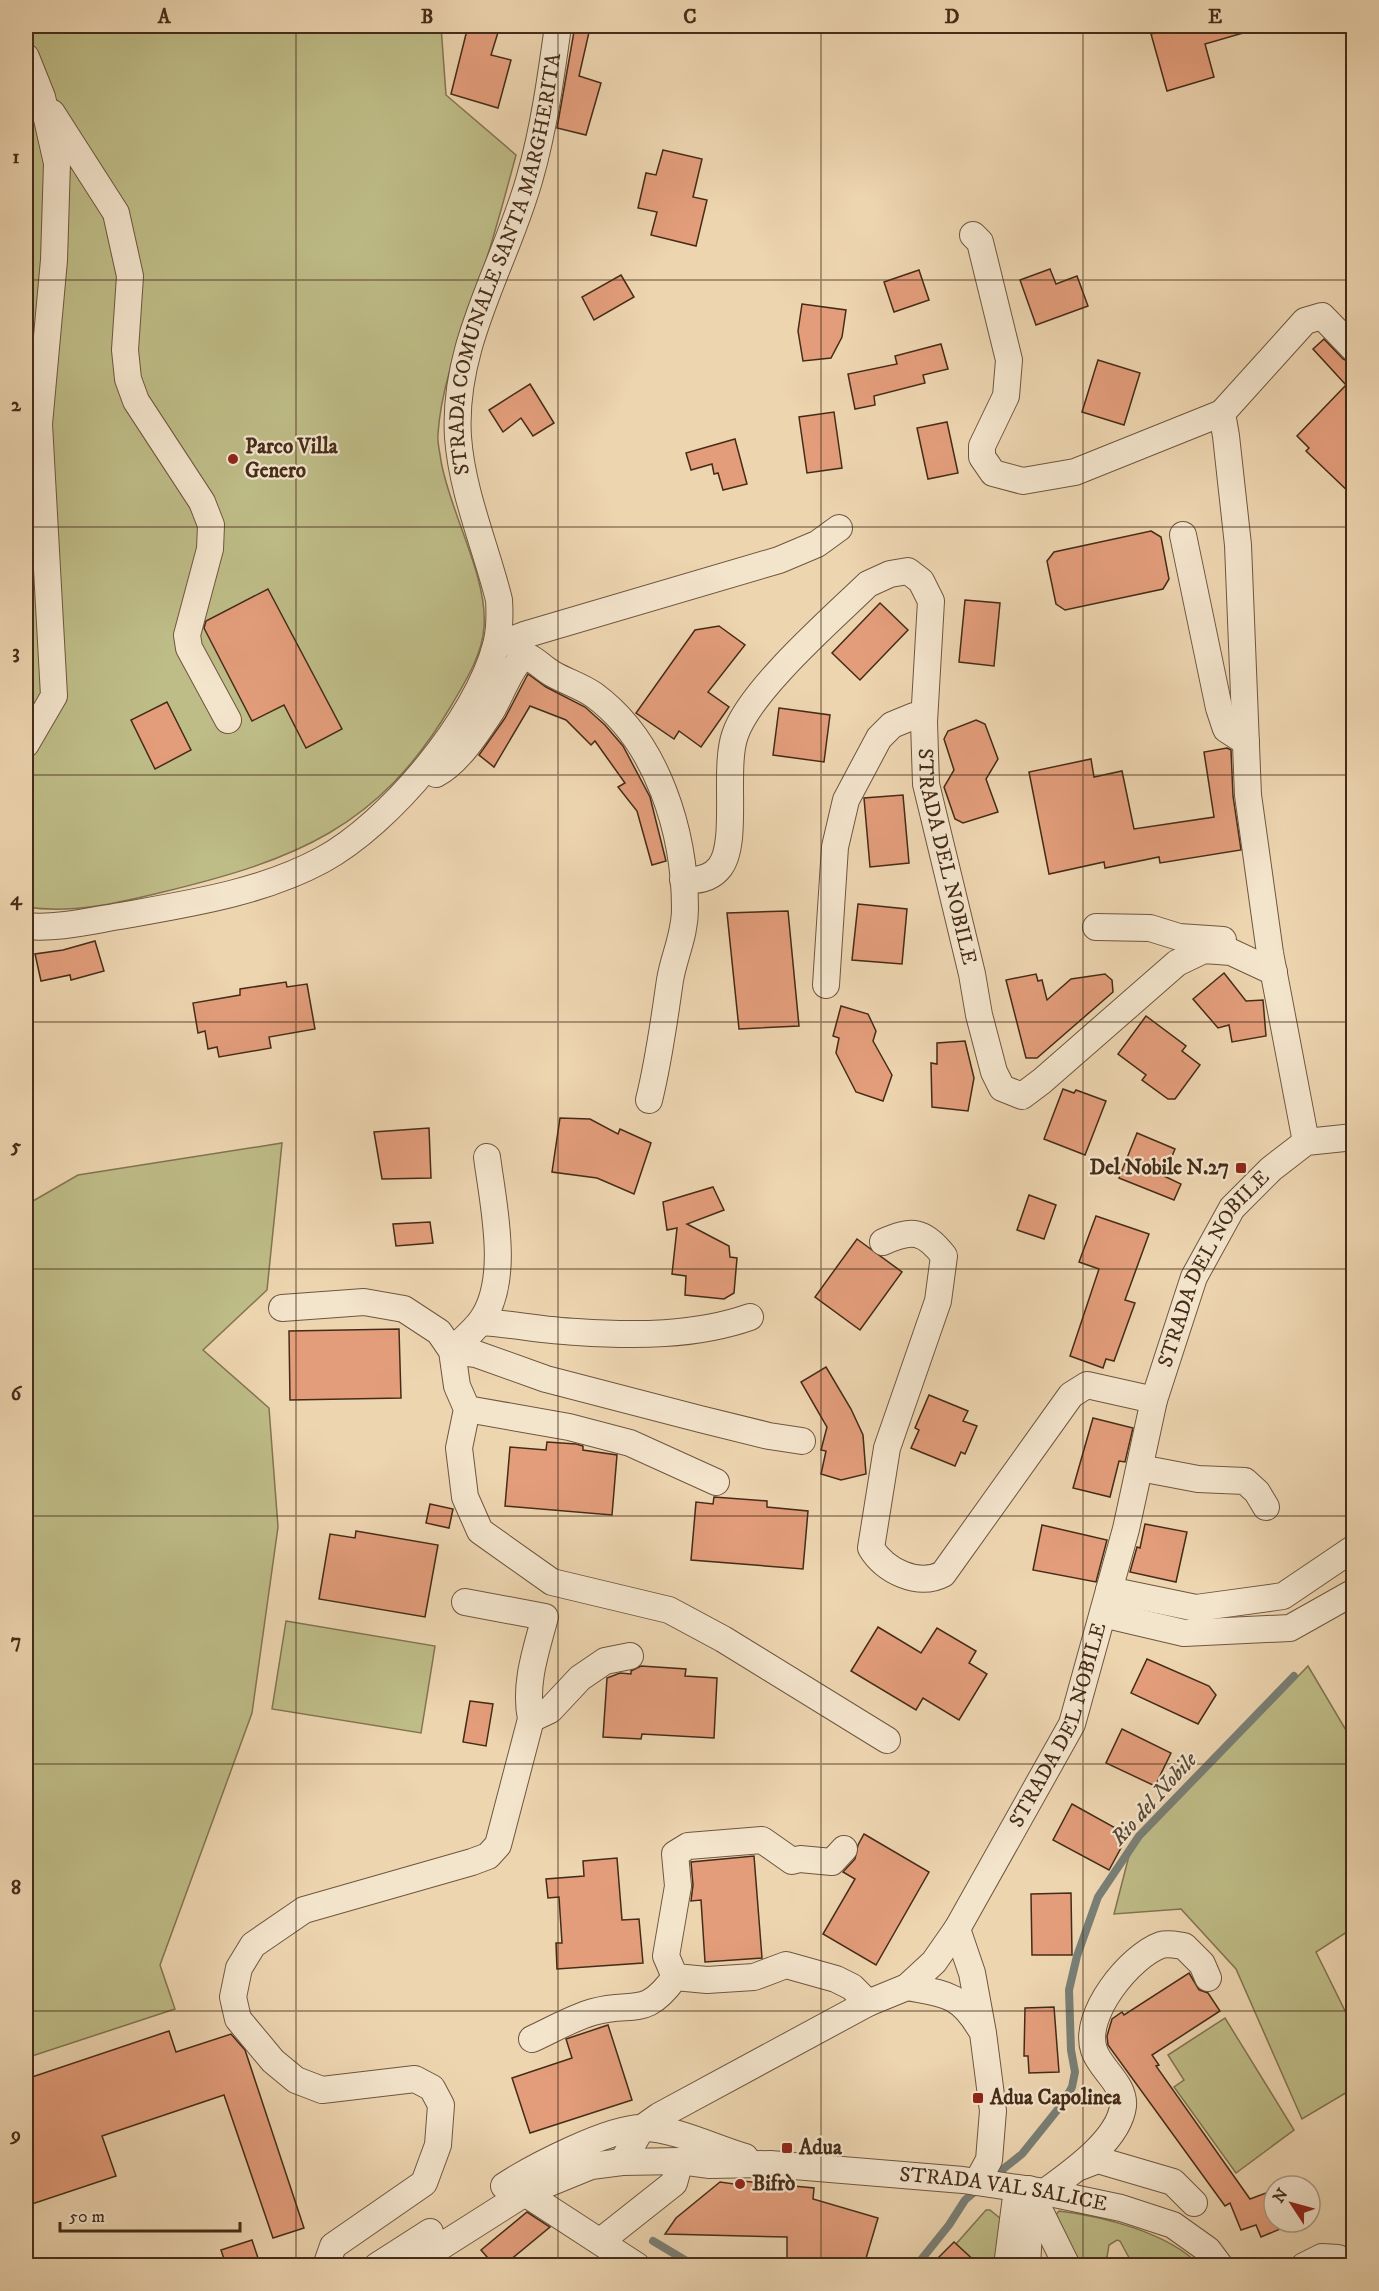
<svg xmlns="http://www.w3.org/2000/svg" width="1379" height="2291" viewBox="0 0 1379 2291" font-family="'IM FELL DW Pica',serif">
	<style>
		.green { fill: #bebc87; stroke: #827450; stroke-width: 1.5 }
		.lines { fill: none; stroke-linecap: round; stroke-linejoin: round }
		.stream { stroke: #797f76; stroke-width: 8 }
		.building { fill: #e39d7b; stroke: #452c18; stroke-width: 1.5 }
		.minor-casing { stroke: #6f563e; stroke-width: 28 }
		.minor { stroke: #f3e4cc; stroke-width: 26 }
		.grid { fill: none; stroke: #452c18; stroke-width: 1.5; stroke-opacity: 0.55 }
		.poi-dot { fill: #8f2418; stroke: #f3e4cc; stroke-width: 2 }
		.labels { text-anchor: middle; dominant-baseline: central; stroke-width: 4.5; stroke-linejoin: round; paint-order: stroke }
		.street-label { font-size: 21px; fill: #452c18; stroke: #f3e4cc }
		.poi-label { font-size: 21px; font-weight: bold; fill: #452c18; stroke: #f3e4cc; text-anchor: start }
		.water-label { font-size: 22px; font-style: italic; fill: #564837; stroke: #f3e4cc }
		.neatline { fill: none; stroke: #452c18; stroke-width: 2 }
		.grid-label { font-size: 20px; text-anchor: middle; font-weight: bold; fill: #452c18 }
	</style>
	<rect width="100%" height="100%" fill="#edd5b0"/>
	<filter id="stains"><feTurbulence type="fractalNoise" baseFrequency=".00333" numOctaves="4"/><feColorMatrix values="0 0 0 0 .2 0 0 0 0 .09 0 0 0 0 .02 0 0 0 .5 -.17"/></filter>
	<radialGradient id="worn" r=".72"><stop offset=".6" stop-color="#630" stop-opacity="0"/><stop offset="1" stop-color="#630" stop-opacity=".3"/></radialGradient>
	<g class="green">
		<path d="M 26,26 L 441,26 L 446,95 L 516,155 C 505,196 494,238 480,279 C 464,328 441,383 438,434 C 437,443 440,452 441,461 C 450,513 488,577 484,627 C 482,656 465,682 451,706 C 379,828 295,860 163,892 C 118,903 73,914 26,907 Z"/>
		<polygon points="282,1143 267,1290 203,1350 269,1408 278,1527 252,1713 160,1965 175,2009 26,2058 26,1205 78,1175"/>
		<polygon points="286,1621 435,1646 421,1733 272,1709"/>
		<polygon points="1308,1666 1353,1742 1353,1928 1316,1952 1353,2027 1354,2088 1302,2119 1236,1969 1181,1909 1114,1914 1131,1848"/>
		<polygon points="1225,2018 1294,2130 1236,2173 1174,2087 1184,2080 1168,2055"/>
		<polygon points="986,2210 990,2210 1007,2224 1002,2265 979,2265 956,2244"/>
		<path d="M 1059,2211 C 1102,2216 1169,2233 1199,2265 L 1133,2265 L 1120,2241 L 1117,2240 L 1109,2245 L 1107,2257 L 1091,2265 L 1078,2265 L 1053,2218 Z"/>
	</g>
	<g class="lines">
		<g class="stream">
			<polyline points="992,2178 1022,2154 1063,2103 1072,2087 1075,2072 1071,2050 1069,1990 1077,1956 1098,1897 1139,1836 1294,1676"/>
			<polyline points="653,2241 695,2266"/>
			<polyline points="916,2266 949,2225 965,2200 978,2189"/>
		</g>
	</g>
	<g class="building">
		<polygon points="468,26 500,26 491,55 511,60 498,108 451,94"/>
		<polygon points="575,26 590,28 579,76 601,83 586,135 557,128"/>
		<polygon points="1181,26 1249,26 1250,31 1205,44 1214,77 1167,91 1151,34"/>
		<polygon points="663,150 702,159 693,197 707,200 696,246 651,235 657,212 638,208 646,173 656,175"/>
		<polygon points="1050,269 1056,284 1077,276 1088,306 1036,325 1020,280"/>
		<polygon points="919,270 929,300 894,312 884,282"/>
		<polygon points="621,275 634,297 594,320 582,297"/>
		<polygon points="802,304 846,310 842,337 831,358 803,361 798,331"/>
		<polygon points="1324,339 1343,359 1353,364 1353,496 1306,451 1309,448 1297,436 1346,385 1313,349"/>
		<polygon points="941,344 948,369 923,375 925,383 874,396 875,405 855,409 848,374 897,364 895,356"/>
		<polygon points="1098,360 1140,373 1124,425 1082,412"/>
		<polygon points="530,384 554,423 533,436 521,418 503,432 489,410"/>
		<polygon points="834,412 842,468 807,473 799,417"/>
		<polygon points="947,422 958,473 928,479 917,428"/>
		<polygon points="735,439 747,484 723,490 718,473 714,474 712,464 691,470 686,453"/>
		<polygon points="1151,531 1161,537 1169,579 1163,589 1065,610 1056,604 1047,561 1054,552"/>
		<polygon points="268,589 342,729 306,748 284,705 252,721 204,628 206,621"/>
		<polygon points="965,600 1000,603 994,666 959,662"/>
		<polygon points="880,603 908,630 860,680 832,653"/>
		<polygon points="719,626 745,645 708,692 729,707 701,747 679,731 674,739 636,713 695,630"/>
		<polygon points="528,674 546,687 585,707 605,725 623,746 650,797 666,861 652,865 637,811 618,787 625,783 595,741 591,745 566,720 530,706 494,767 479,755 505,718"/>
		<polygon points="167,702 191,750 155,769 131,720"/>
		<polygon points="779,708 830,715 824,762 773,755"/>
		<polygon points="976,720 985,724 998,759 986,779 998,812 963,823 955,819 944,787 954,770 944,739 948,731"/>
		<polygon points="1227,748 1231,750 1233,796 1241,850 1160,863 1159,857 1105,868 1104,862 1049,874 1029,772 1091,759 1094,777 1122,771 1134,829 1214,817 1204,752"/>
		<polygon points="903,795 909,863 870,867 864,798"/>
		<polygon points="858,904 907,909 902,964 852,960"/>
		<polygon points="788,911 799,1026 739,1029 727,913"/>
		<polygon points="95,941 104,971 71,980 70,975 41,981 35,954 63,950"/>
		<polygon points="1224,973 1246,1001 1263,1000 1266,1036 1232,1042 1229,1025 1218,1028 1193,999"/>
		<polygon points="1036,974 1038,981 1042,980 1047,1000 1071,979 1105,974 1112,980 1113,992 1037,1058 1026,1058 1006,980"/>
		<polygon points="286,982 287,987 307,984 315,1029 269,1037 271,1048 219,1057 217,1047 208,1049 205,1031 198,1033 193,1003 240,995 240,989"/>
		<polygon points="841,1006 868,1014 876,1031 873,1041 892,1075 883,1101 856,1092 836,1053 839,1038 833,1036"/>
		<polygon points="1146,1016 1186,1046 1182,1051 1200,1065 1175,1099 1168,1099 1142,1080 1146,1075 1118,1054"/>
		<polygon points="965,1041 974,1078 968,1111 932,1107 931,1063 937,1064 937,1043"/>
		<polygon points="1063,1089 1074,1093 1076,1090 1106,1101 1085,1155 1044,1139"/>
		<polygon points="560,1118 590,1119 618,1134 620,1129 651,1143 634,1194 597,1178 552,1172"/>
		<polygon points="429,1128 431,1178 382,1179 374,1132"/>
		<polygon points="1137,1133 1175,1149 1164,1176 1181,1184 1174,1200 1119,1178"/>
		<polygon points="713,1187 724,1210 687,1224 729,1246 730,1257 737,1258 734,1293 724,1299 685,1295 686,1276 672,1274 677,1228 667,1230 663,1202"/>
		<polygon points="1029,1195 1056,1205 1044,1239 1017,1230"/>
		<polygon points="1096,1216 1149,1234 1125,1300 1135,1303 1114,1361 1106,1359 1103,1368 1070,1356 1099,1269 1079,1262"/>
		<polygon points="430,1222 433,1243 396,1246 393,1224"/>
		<polygon points="857,1239 902,1272 860,1330 815,1297"/>
		<polygon points="399,1329 401,1398 290,1400 289,1331"/>
		<polygon points="826,1367 851,1409 863,1435 866,1474 841,1480 821,1474 826,1451 821,1450 827,1427 801,1382"/>
		<polygon points="929,1395 968,1411 963,1421 977,1426 965,1454 961,1452 955,1466 911,1448 919,1430 915,1428"/>
		<polygon points="1093,1418 1133,1428 1125,1462 1119,1461 1110,1497 1073,1488"/>
		<polygon points="547,1442 576,1444 583,1446 583,1450 617,1455 612,1515 505,1506 510,1447 546,1450"/>
		<polygon points="714,1497 767,1501 767,1507 808,1511 803,1569 691,1560 696,1502 713,1504"/>
		<polygon points="430,1504 453,1509 449,1528 426,1523"/>
		<polygon points="1145,1524 1187,1532 1176,1582 1130,1572 1137,1547 1140,1548"/>
		<polygon points="1042,1525 1107,1540 1096,1582 1033,1570"/>
		<polygon points="356,1531 438,1545 425,1617 319,1599 330,1534 355,1538"/>
		<polygon points="878,1627 921,1653 937,1628 976,1651 969,1663 987,1674 959,1720 923,1698 916,1710 851,1671"/>
		<polygon points="1147,1659 1209,1686 1216,1695 1198,1724 1131,1693"/>
		<polygon points="641,1666 686,1669 685,1676 717,1678 714,1738 642,1734 641,1739 603,1737 607,1678 620,1673 631,1674 631,1671"/>
		<polygon points="470,1701 493,1704 486,1746 463,1742"/>
		<polygon points="1122,1729 1171,1753 1155,1786 1106,1763"/>
		<polygon points="1072,1804 1128,1835 1109,1870 1053,1840"/>
		<polygon points="864,1834 929,1872 876,1965 823,1934 855,1879 843,1872 855,1859 858,1845"/>
		<polygon points="754,1856 762,1958 705,1962 701,1900 691,1901 693,1885 691,1862"/>
		<polygon points="617,1858 622,1920 639,1919 643,1963 557,1969 556,1943 562,1943 559,1897 548,1898 546,1879 584,1876 583,1861"/>
		<polygon points="1071,1893 1072,1955 1032,1955 1031,1894"/>
		<polygon points="1189,1973 1199,1990 1208,1993 1220,2011 1152,2055 1159,2065 1156,2066 1250,2199 1274,2190 1274,2222 1297,2222 1261,2237 1256,2225 1241,2230 1230,2203 1225,2206 1108,2045 1107,2036 1112,2019 1122,2012 1124,2015"/>
		<polygon points="1054,2007 1059,2072 1029,2073 1028,2056 1024,2056 1025,2008"/>
		<polygon points="608,2025 632,2100 530,2133 512,2078 572,2058 566,2039"/>
		<polygon points="169,2031 176,2052 231,2034 245,2050 304,2228 273,2238 224,2095 102,2136 116,2176 26,2206 26,2079"/>
		<polygon points="742,2181 814,2188 813,2199 878,2218 864,2265 787,2265 787,2237 665,2234 676,2218 720,2182 741,2185"/>
		<polygon points="527,2212 550,2227 504,2265 494,2265 481,2250"/>
		<polygon points="252,2240 258,2258 226,2265 221,2250"/>
		<polygon points="954,2242 979,2265 931,2265"/>
	</g>
	<g class="lines">
		<defs>
			<g id="minor">
				<polyline points="26,57 42,97 57,163 54,260 39,424 54,696 26,744"/>
				<polyline points="52,113 116,213 130,276 125,350 128,379 136,401 202,502 211,525 210,549 187,635 189,648 228,720"/>
				<polyline points="973,235 980,242 1009,360 1006,396 982,446 982,457 993,473 1023,481 1075,472 1222,413"/>
				<polyline points="1183,535 1219,708 1226,729 1246,742"/>
				<polyline points="496,646 524,635 779,560 817,544 839,528"/>
				<path d="M 436,774 C 459,762 478,731 492,710 C 500,697 513,660 527,656 C 537,661 544,669 553,674 C 567,682 581,686 594,695 C 658,742 685,833 685,909 C 685,935 674,956 670,980 C 664,1021 659,1060 649,1100"/>
				<path id="s1" d="M 683,880 C 697,881 711,879 720,867 C 739,842 723,769 735,735 C 750,690 832,619 868,584 L 890,574 L 908,571 L 921,581 L 931,601 L 924,722 L 926,784 L 972,974 L 979,1015 L 994,1072 L 1002,1088 L 1022,1096 L 1042,1081 L 1177,963 L 1204,950 L 1231,952 L 1274,972"/>
				<path id="s2" d="M 26,926 C 57,929 89,921 120,916 C 187,904 261,893 322,860 C 389,824 477,719 496,645 C 500,630 500,616 499,600 C 486,547 462,493 458,437 C 452,344 506,264 530,177 C 544,128 551,76 558,26"/>
				<polyline points="1096,927 1150,928 1179,937 1223,940"/>
				<polyline points="826,985 835,847 846,800 879,738 892,725 914,716 924,722"/>
				<polyline points="1306,1142 1270,953 1248,795 1238,545 1226,436 1222,413 1305,321 1322,316 1354,349"/>
				<path d="M 487,1157 C 493,1204 511,1280 481,1321 C 473,1332 461,1341 452,1351 L 476,1354 L 546,1379 L 700,1419 L 769,1436 L 802,1441"/>
				<path d="M 883,1242 C 912,1229 924,1230 944,1256 L 938,1301 L 887,1448 L 871,1548 C 885,1571 918,1587 943,1574 L 1071,1395 L 1087,1385 L 1154,1400"/>
				<polyline points="282,1308 364,1302 404,1309 439,1332 452,1351 457,1386 467,1409 459,1448 465,1497 480,1531 552,1582 669,1610 723,1639 887,1740"/>
				<path d="M 481,1322 C 513,1324 544,1331 577,1332 C 634,1336 696,1336 750,1317"/>
				<polyline points="467,1409 569,1427 630,1443 716,1482"/>
				<polyline points="1140,1468 1198,1479 1245,1481 1257,1492 1266,1507"/>
				<polyline points="1109,1590 1196,1608 1283,1596 1354,1548"/>
				<polyline points="1103,1614 1184,1633 1290,1628 1354,1592"/>
				<polyline points="531,1719 550,1710 580,1678 605,1661 630,1656"/>
				<polyline points="844,1849 832,1862 800,1859 792,1861 762,1840 688,1846 675,1854 678,1886 666,1956 675,1977 707,1980 754,1977 786,1965 836,1979 852,1987 868,2003"/>
				<polyline points="957,1929 972,1973 983,2033 993,2111 989,2160 977,2182"/>
				<path d="M 907,1987 C 944,1994 959,1993 980,2028"/>
				<path d="M 532,2039 C 552,2030 572,2018 593,2012 C 634,2000 644,2020 675,1977"/>
				<path id="s3" d="M 622,2162 L 642,2128 L 659,2116 L 868,2003 L 907,1987 L 934,1962 L 957,1929 L 1072,1724 L 1126,1529 L 1154,1400 L 1194,1277 L 1232,1208 L 1271,1169 L 1306,1142 L 1354,1137"/>
				<polyline points="1080,2167 1098,2160 1173,2182 1194,2203"/>
				<path d="M 504,2186 C 533,2167 610,2127 643,2128 C 674,2128 714,2148 745,2157"/>
				<polyline points="514,2186 637,2266"/>
				<polyline points="1029,2189 1067,2266"/>
				<path d="M 1045,2192 C 1071,2173 1119,2140 1123,2106 C 1125,2084 1100,2069 1094,2050 C 1082,2015 1130,1956 1161,1945 C 1168,1943 1177,1945 1184,1946 L 1202,1964 L 1208,1978"/>
				<polyline points="602,2240 674,2183 680,2161"/>
				<path d="M 326,2266 L 333,2246 L 424,2183 L 438,2145 L 441,2105 L 432,2088 L 415,2079 L 322,2090 L 296,2080 L 273,2061 L 238,2019 L 233,1997 L 239,1968 L 253,1945 L 304,1910 L 472,1862 L 488,1856 L 498,1845 L 531,1719 C 524,1684 536,1651 545,1617 L 465,1602"/>
				<polyline points="377,2266 430,2232"/>
				<path id="s4" d="M 410,2266 L 525,2193 L 591,2166 L 622,2162 L 680,2161 L 710,2165 L 770,2164 L 963,2180 L 1045,2192 L 1121,2208 L 1173,2225 L 1208,2250 L 1220,2266"/>
				<polyline points="1007,2266 1017,2189"/>
				<polyline points="1027,2266 1030,2214"/>
				<polyline points="1304,2266 1322,2257 1338,2258"/>
			</g>
		</defs>
		<use href="#minor" class="minor-casing"/>
		<use href="#minor" class="minor"/>
	</g>
	<path class="grid" d="M 296,26 L 296,2266M 558,26 L 558,2266M 821,26 L 821,2266M 1083,26 L 1083,2266M 26,280 L 1354,280M 26,527 L 1354,527M 26,775 L 1354,775M 26,1022 L 1354,1022M 26,1269 L 1354,1269M 26,1516 L 1354,1516M 26,1764 L 1354,1764M 26,2011 L 1354,2011"/>
	<g class="poi-dot">
		<circle cx="233" cy="459" r="6"/>
		<rect x="1235" y="1162" width="12" height="12" rx="3"/>
		<rect x="972" y="2092" width="12" height="12" rx="3"/>
		<rect x="781" y="2142" width="12" height="12" rx="3"/>
		<circle cx="740" cy="2184" r="6"/>
	</g>
	<g class="labels">
		<g class="street-label">
			<text stroke="none"><textPath href="#s2" startOffset="981">STRADA COMUNALE SANTA MARGHERITA</textPath></text>
			<text stroke="none"><textPath href="#s1" startOffset="717">STRADA DEL NOBILE</textPath></text>
			<text stroke="none"><textPath href="#s3" startOffset="1132">STRADA DEL NOBILE</textPath></text>
			<text stroke="none"><textPath href="#s3" startOffset="646">STRADA DEL NOBILE</textPath></text>
			<text stroke="none"><textPath href="#s4" startOffset="622">STRADA VAL SALICE</textPath></text>
		</g>
		<g class="poi-label">
			<text x="245" y="447">Parco Villa<tspan x="245" dy="24">Genero</tspan></text>
			<text x="1229" y="1168" text-anchor="end">Del Nobile N.27</text>
			<text x="990" y="2098">Adua Capolinea</text>
			<text x="799" y="2148">Adua</text>
			<text x="752" y="2184">Bifrò</text>
		</g>
		<g class="water-label">
			<text transform="translate(1154 1799) rotate(-48)">Rio del Nobile</text>
		</g>
	</g>
	<rect width="1379" height="2291" fill="none" stroke="#edd5b0" stroke-width="66"/>
	<g transform="translate(1292 2204) rotate(306)"><circle r="28" fill="#f3e4cc" stroke="#ad9a84" stroke-width="1.5"/>
	<path d="M0-4.5L10 22L0 15L-10 22Z" fill="#8f2418"/>
	<text y="-9" font-size="16" font-weight="bold" text-anchor="middle" fill="#452c18">N</text>
	</g>
	<path d="M60 2222v9h180v-9" fill="none" stroke="#452c18" stroke-width="3"/>
	<text x="69" y="2222" font-size="18" fill="#452c18" stroke="#f3e4cc" stroke-width="4.5" paint-order="stroke">50 m</text>
	<rect x="33" y="33" width="1313" height="2225" class="neatline"/>
	<g class="grid-label">
		<text x="164" y="23">A</text>
		<text x="427" y="23">B</text>
		<text x="690" y="23">C</text>
		<text x="952" y="23">D</text>
		<text x="1215" y="23">E</text>
		<text x="16" y="163">1</text>
		<text x="16" y="411">2</text>
		<text x="16" y="658">3</text>
		<text x="16" y="905">4</text>
		<text x="16" y="1152">5</text>
		<text x="16" y="1400">6</text>
		<text x="16" y="1647">7</text>
		<text x="16" y="1894">8</text>
		<text x="16" y="2141">9</text>
	</g>
	<rect width="100%" height="100%" filter="url(#stains)"/>
	<rect width="100%" height="100%" fill="url(#worn)"/>
</svg>
